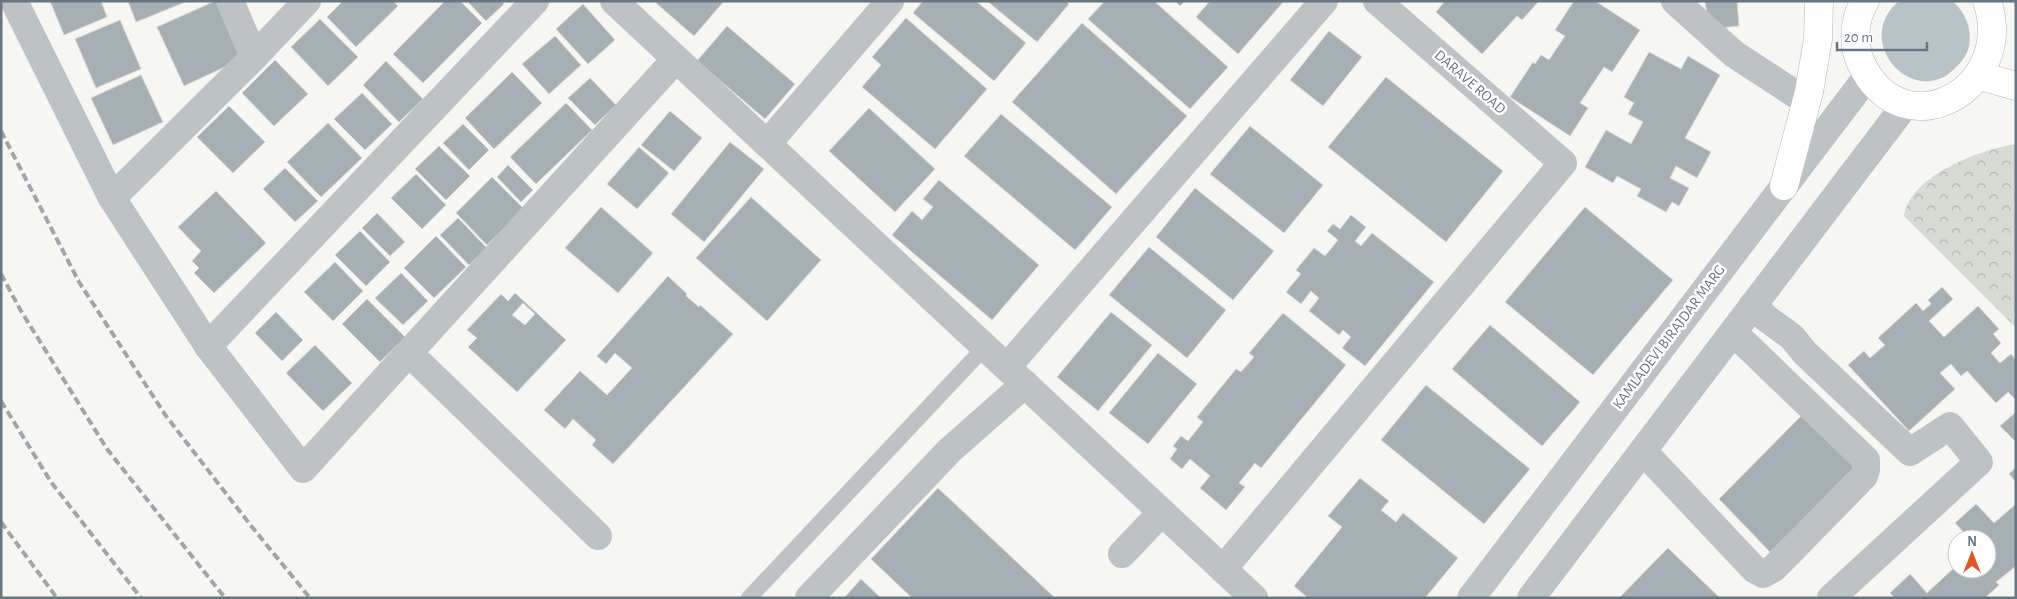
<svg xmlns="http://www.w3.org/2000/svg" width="2017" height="599" viewBox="0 0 2017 599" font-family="'Alegreya Sans',sans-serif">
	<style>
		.park { fill: url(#park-crowns) }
		.water { fill: #b8c3c8 }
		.building { fill: #a6afb4; stroke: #d8d8d6; fill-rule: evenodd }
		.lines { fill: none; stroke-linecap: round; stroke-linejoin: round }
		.secondary-casing { stroke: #b2b7bc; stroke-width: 29 }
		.service { stroke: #bdc2c5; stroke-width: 16 }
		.minor { stroke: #bdc2c5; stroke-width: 28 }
		.tertiary { stroke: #bdc2c5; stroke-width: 28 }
		.secondary { stroke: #fff; stroke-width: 28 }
		.rail { stroke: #9fa6ab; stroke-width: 4; stroke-dasharray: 8 4; stroke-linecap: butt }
		.labels { text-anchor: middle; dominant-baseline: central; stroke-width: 5; stroke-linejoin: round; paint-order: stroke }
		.street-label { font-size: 15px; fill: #667683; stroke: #fff }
	</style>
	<defs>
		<pattern id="park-crowns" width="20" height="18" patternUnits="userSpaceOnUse" patternTransform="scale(1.25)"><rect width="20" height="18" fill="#d6dbd3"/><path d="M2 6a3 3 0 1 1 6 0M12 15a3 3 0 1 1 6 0" fill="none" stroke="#b1b6b1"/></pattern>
	</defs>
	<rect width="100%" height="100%" fill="#f6f7f3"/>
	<path class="park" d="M 2016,144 L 2016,328 L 1904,216 C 1909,176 1981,149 2016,144 Z"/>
	<path class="water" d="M 1899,1 L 1953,1 C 1966,14 1972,28 1969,46 C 1967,56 1960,64 1952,71 C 1911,107 1852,40 1899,1 Z"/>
	<g class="building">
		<polygon points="50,1 101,1 107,17 64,35"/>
		<polygon points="128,1 188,1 136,22"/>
		<polygon points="215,1 218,1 244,58 184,86 157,27"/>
		<polygon points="343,1 393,1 398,6 356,47 327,17"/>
		<polygon points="445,1 460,1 482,23 423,83 393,54"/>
		<polygon points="467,1 502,1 504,4 486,21"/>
		<polygon points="658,1 724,1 694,36 656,3"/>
		<polygon points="923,1 976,1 1026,43 994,81 913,13"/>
		<polygon points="987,1 1066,1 1069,4 1037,42"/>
		<polygon points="1105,1 1154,1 1228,67 1190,109 1088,19"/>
		<polygon points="1175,1 1185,1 1180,6"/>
		<polygon points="1210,1 1284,1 1238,54 1196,17"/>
		<polygon points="1445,1 1539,1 1522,20 1517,16 1482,54 1436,12"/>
		<polygon points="1574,1 1595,1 1640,30 1612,72 1604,67 1580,103 1588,108 1570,136 1510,97 1533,62 1535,64 1541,55 1549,60 1565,36 1555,30"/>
		<polygon points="1705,1 1737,1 1739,26 1709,29"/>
		<polygon points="583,4 615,40 588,64 556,29"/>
		<polygon points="906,18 987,89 935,149 862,87 881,65 872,57"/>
		<polygon points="320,19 358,57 328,86 291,47"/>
		<polygon points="120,20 141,69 96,88 75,39"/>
		<polygon points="1082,23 1187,116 1116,194 1012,102"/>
		<polygon points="727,26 795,84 765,119 697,61"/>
		<polygon points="1329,31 1362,57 1323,106 1290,80"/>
		<polygon points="555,36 581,65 549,94 522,64"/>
		<polygon points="1649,52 1681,69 1688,56 1720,75 1685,138 1711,152 1697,178 1676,166 1670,178 1689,188 1679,206 1672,202 1666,212 1637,196 1641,189 1617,176 1613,183 1585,167 1606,130 1631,144 1643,122 1628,114 1634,103 1624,97"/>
		<polygon points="275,60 308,94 274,126 242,93"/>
		<polygon points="386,61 423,99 399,122 363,85"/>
		<polygon points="512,72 542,103 494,149 465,118"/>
		<polygon points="141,75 163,122 113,145 91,98"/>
		<polygon points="1386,77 1503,171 1446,242 1328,147"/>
		<polygon points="590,78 616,105 595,125 568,98"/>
		<polygon points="362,93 392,124 365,150 334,119"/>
		<polygon points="566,103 592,130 536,184 510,157"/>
		<polygon points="229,106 265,142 233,173 197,137"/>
		<polygon points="869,108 935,169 895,212 829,151"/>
		<polygon points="670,111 702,138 674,171 641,145"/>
		<polygon points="1001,114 1112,207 1075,250 964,156"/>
		<polygon points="328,123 362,158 321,197 287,162"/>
		<polygon points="463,124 489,150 469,170 443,143"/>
		<polygon points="1250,126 1323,185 1284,233 1210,174"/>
		<polygon points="730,142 764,169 704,242 671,214"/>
		<polygon points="439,146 470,176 446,200 415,169"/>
		<polygon points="639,147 669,173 637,209 607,184"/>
		<polygon points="508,165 533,190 521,202 497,177"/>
		<polygon points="285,168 318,201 295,222 263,189"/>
		<polygon points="416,174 446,205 422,229 391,198"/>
		<polygon points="492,177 524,209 487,245 456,213"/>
		<polygon points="939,180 1039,265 992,320 892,235 912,211 922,220 933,207 923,199"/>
		<polygon points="1195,188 1274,251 1233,300 1156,237"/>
		<polygon points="216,191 266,243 214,293 194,273 199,268 192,261 201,251 178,227"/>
		<polygon points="751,197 821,260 767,321 696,258"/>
		<polygon points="601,207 653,253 618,293 565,248"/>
		<polygon points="1585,207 1673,280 1593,375 1505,302"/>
		<polygon points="377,213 405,242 390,256 362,228"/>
		<polygon points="1351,215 1366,227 1355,241 1361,246 1372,233 1434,282 1365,366 1342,348 1351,337 1343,330 1339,335 1309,311 1319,298 1311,291 1301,304 1286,292 1301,274 1296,270 1314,248 1325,256 1338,240 1327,231 1333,224 1340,229"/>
		<polygon points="458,218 487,248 469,265 440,235"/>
		<polygon points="360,231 390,262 366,286 335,255"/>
		<polygon points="436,236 466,267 434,298 404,268"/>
		<polygon points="1149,247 1226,310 1187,358 1109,295"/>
		<polygon points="335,262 363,291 333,321 304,292"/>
		<polygon points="401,273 428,301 403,325 375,298"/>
		<polygon points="668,276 687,294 686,296 699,307 700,305 733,334 613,464 592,445 596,440 573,419 565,429 544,410 580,371 607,395 632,368 615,353 606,364 597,356"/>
		<polygon points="1942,287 1953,299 1929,321 1944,337 1978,306 1999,329 1993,334 2001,343 1991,353 2000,363 2011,354 2016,360 2016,400 2008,392 1996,403 1967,371 1961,376 1951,364 1940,373 1955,389 1909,431 1848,365 1864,351 1870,358 1885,345 1878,338 1916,303 1923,311 1931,304 1928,300"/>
		<path d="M 515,293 L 566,340 L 517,392 L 468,347 L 477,338 L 467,330 L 501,294 L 508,301 ZM 523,303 L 535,314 L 525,325 L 512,315 Z"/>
		<polygon points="367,299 405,337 380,362 342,324"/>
		<polygon points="276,312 303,340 282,361 255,333"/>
		<polygon points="1111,312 1152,345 1098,411 1057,377"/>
		<polygon points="1283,313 1346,365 1261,468 1255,463 1239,483 1245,487 1226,510 1200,488 1210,476 1190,459 1182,469 1170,459 1177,449 1173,446 1181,436 1188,441 1203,422 1197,417 1236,369 1241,372 1254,357 1249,353"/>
		<polygon points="1490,325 1580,402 1542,446 1452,369"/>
		<polygon points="315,345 352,383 323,411 286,373"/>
		<polygon points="1158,353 1197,384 1148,444 1109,413"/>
		<polygon points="1426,385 1530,469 1484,524 1381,440"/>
		<polygon points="1807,410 1862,464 1770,552 1719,499"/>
		<polygon points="2016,412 2016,442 2000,426"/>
		<polygon points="2016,467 2016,482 2009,474"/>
		<polygon points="1360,478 1389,501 1381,510 1396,522 1403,513 1458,558 1425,598 1308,598 1294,586 1342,527 1328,516"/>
		<polygon points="938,488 1055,598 912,598 871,559"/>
		<polygon points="1976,504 1994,523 2016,504 2016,566 1996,582 1999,585 1985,598 1895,598 1890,593 1910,574 1927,593 1957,565 1957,569 1987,569 1987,539 1968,539 1969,538 1955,523"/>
		<polygon points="1668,548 1720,598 1619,598"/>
		<polygon points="861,579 881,598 844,598"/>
	</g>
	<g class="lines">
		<defs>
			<g id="secondary">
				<path d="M 1865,1 C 1854,19 1852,44 1861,63 C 1903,152 2017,89 1987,1"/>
				<polyline points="1984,77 2016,86"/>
				<polyline points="1784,186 1809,92 1818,39 1819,1"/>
			</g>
		</defs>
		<use href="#secondary" class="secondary-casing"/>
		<polyline class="service" points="749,598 985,347"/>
		<g class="minor">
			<polyline points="14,1 112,198 208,346 303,469 676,59"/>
			<polyline points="230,1 254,57"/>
			<polyline points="614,1 1254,598"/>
			<polyline points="1675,1 1734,54 1806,101"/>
			<polyline points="767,144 890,1"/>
			<polyline points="112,198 254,57 307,1"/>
			<polyline points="1753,305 1766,318 1792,337 1805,353 1910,452 1950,426 1979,462 1831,598"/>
			<polyline points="208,346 535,1"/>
			<polyline points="409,353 598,536"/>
			<polyline points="1007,367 1324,1"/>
			<polyline points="1643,451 1754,569 1763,574 1774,568 1864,476 1866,470 1866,460 1733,332"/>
			<polyline points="1122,554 1162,512"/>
			<polyline points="1223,569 1563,163 1377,1"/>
			<polyline points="809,598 950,450 1025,384"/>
		</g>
		<g class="tertiary">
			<polyline points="1471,598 1867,77"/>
			<polyline points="1531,598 1906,104"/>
		</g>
		<use href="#secondary" class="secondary"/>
		<g class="rail">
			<polyline points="1,131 79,282 166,416 252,527 310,598"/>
			<polyline points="1,274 21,311 107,449 225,598"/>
			<polyline points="1,401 51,482 141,598"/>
			<polyline points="1,522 57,598"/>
		</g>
	</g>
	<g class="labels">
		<g class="street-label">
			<text transform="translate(1470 82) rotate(41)">DARAVE ROAD</text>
			<text transform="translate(1669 337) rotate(-53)">KAMLADEVI BIRAJDAR MARG</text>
		</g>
	</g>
	<rect width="2017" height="599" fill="none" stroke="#667683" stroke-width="5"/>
	<g transform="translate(1972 554)"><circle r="24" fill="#ffffff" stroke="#c2c8cd"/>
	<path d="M0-4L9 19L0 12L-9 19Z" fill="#dd592c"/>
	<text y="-8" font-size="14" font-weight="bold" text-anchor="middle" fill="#667683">N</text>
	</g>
	<path d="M1837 42v8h90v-8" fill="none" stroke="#667683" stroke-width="2.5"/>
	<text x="1844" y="42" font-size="15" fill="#667683" stroke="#ffffff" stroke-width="4" paint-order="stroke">20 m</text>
</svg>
